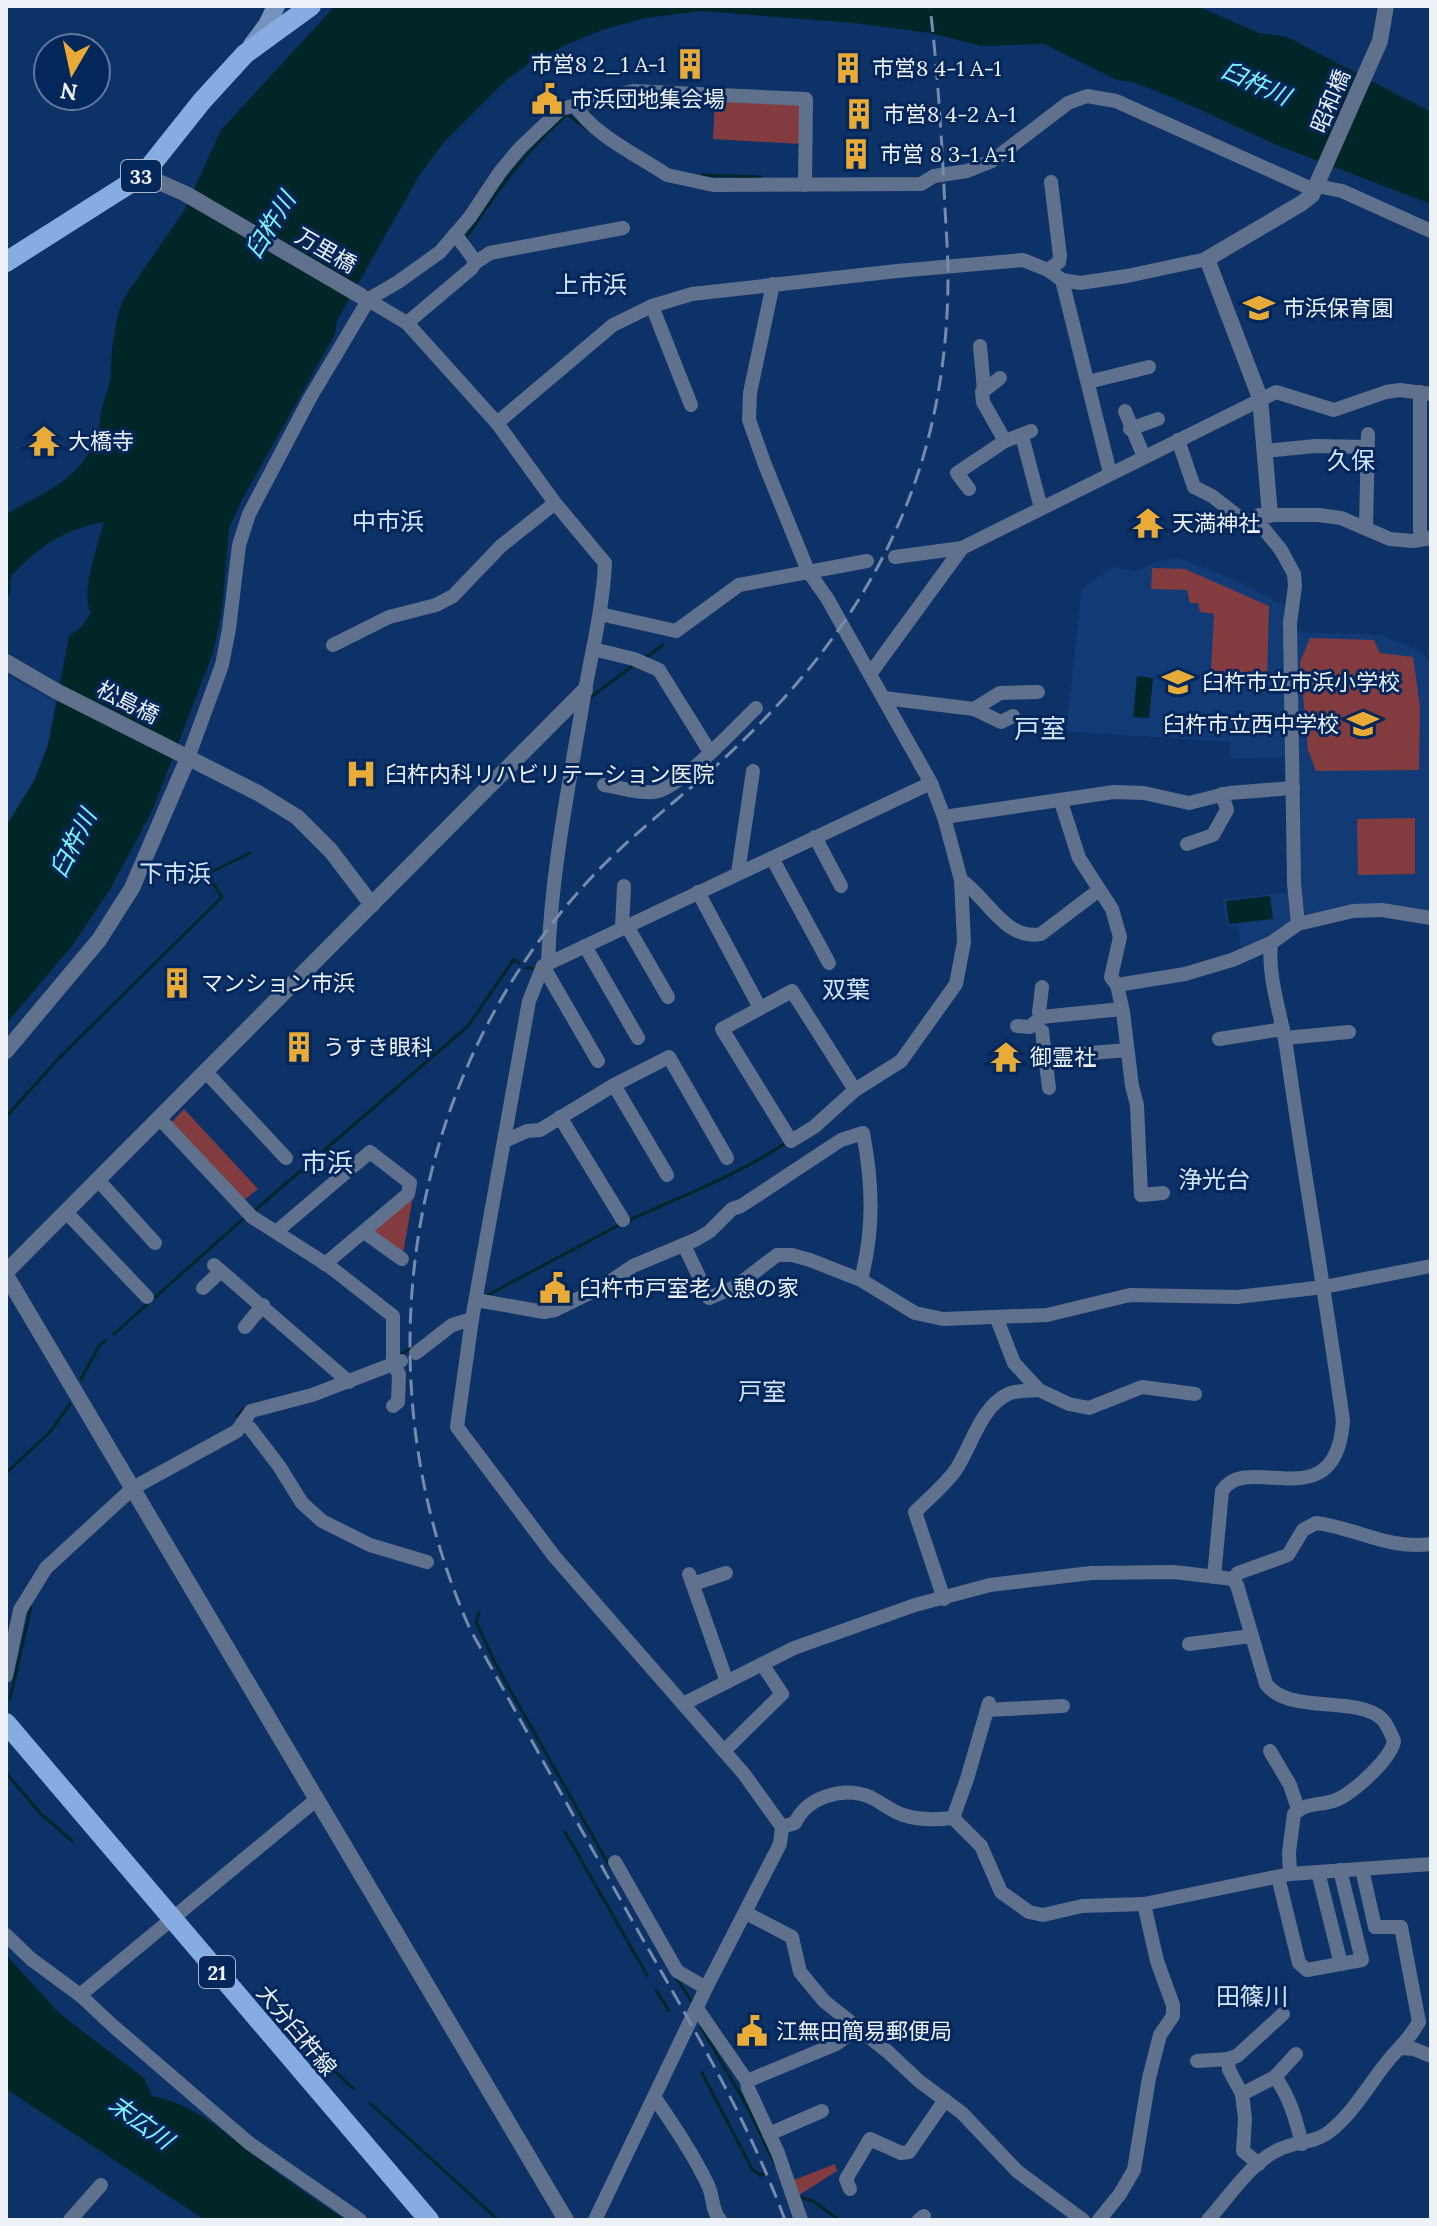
<svg xmlns="http://www.w3.org/2000/svg" width="1437" height="2226" viewBox="0 0 1437 2226" font-family="Lora,'Noto Sans JP',serif">
	<style>
		.built { fill: #123b76 }
		.green { fill: #823b3f }
		.water { fill: #002627 }
		.lines { fill: none; stroke-linecap: round; stroke-linejoin: round }
		.stream { stroke: #002627; stroke-width: 3 }
		.minor { stroke: #5f718d; stroke-width: 14 }
		.tertiary { stroke: #5f718d; stroke-width: 16 }
		.secondary { stroke: #7693be; stroke-width: 18 }
		.primary { stroke: #87ace4; stroke-width: 20 }
		.rail { stroke: #768bab; stroke-width: 3; stroke-dasharray: 16 8; stroke-linecap: butt }
		.labels { text-anchor: middle; dominant-baseline: central; stroke-width: 6; stroke-linejoin: round; paint-order: stroke }
		.shield { fill: #03275b; stroke: #a7b4c9; stroke-width: 2 }
		.shield-label { font-size: 20px; font-weight: bold; fill: #edf1f8 }
		.poi-label { font-size: 22px; fill: #edf1f8; stroke: #03275b; text-anchor: start }
		.street-label { font-size: 22px; fill: #edf1f8; stroke: #03275b }
		.water-label { font-size: 24px; font-style: italic; fill: #7ef8fc; stroke: #03275b }
		.neighbourhood-label { font-size: 24px; fill: #d3e5ff; stroke: #03275b }
		.quarter-label { font-size: 26px; fill: #d3e5ff; stroke: #03275b }
	</style>
	<rect width="100%" height="100%" fill="#0d3267"/>
	<g class="built">
		<polygon points="1178,558 1233,579 1287,607 1284,617 1287,757 1230,759 1230,742 1066,731 1082,588 1113,567 1135,571 1156,562"/>
		<polygon points="1294,632 1382,635 1422,652 1431,666 1431,914 1307,915 1302,909 1297,886"/>
		<polygon points="6,675 56,702 48,745 34,781 6,826"/>
		<polygon points="1291,892 1291,921 1287,929 1242,954 1238,926 1227,927 1223,899"/>
	</g>
	<g class="green">
		<polygon points="715,99 799,102 800,144 713,139"/>
		<polygon points="1152,568 1185,569 1269,606 1267,678 1211,671 1214,614 1200,612 1198,603 1190,603 1187,590 1151,589"/>
		<polygon points="1310,638 1374,640 1380,653 1413,657 1420,707 1419,770 1316,771 1308,750 1300,662"/>
		<polygon points="1415,818 1415,874 1358,875 1357,819"/>
		<polygon points="184,1109 258,1189 243,1201 171,1123"/>
		<polygon points="413,1196 403,1254 374,1234 374,1227"/>
		<polygon points="835,2164 837,2171 799,2195 794,2180"/>
	</g>
	<g class="water">
		<path d="M 335,6 L 1197,6 L 1259,33 L 1287,37 L 1431,112 L 1431,204 L 1274,144 L 1181,101 L 1133,82 L 1117,80 L 1044,44 L 982,46 L 930,33 L 854,23 L 701,11 L 646,18 L 605,29 L 568,44 L 531,62 L 504,82 L 446,140 L 420,174 L 337,321 L 335,334 L 243,498 L 229,528 L 222,610 L 213,653 L 153,809 L 111,888 L 72,946 L 6,1024 L 6,826 L 34,781 L 48,745 L 69,636 L 81,627 L 91,613 C 80,592 98,546 104,522 C 65,529 38,547 11,576 L 10,593 L 6,597 L 6,514 C 42,494 83,478 97,436 C 100,427 99,420 101,412 C 104,398 111,385 111,370 C 111,351 116,314 124,298 L 185,209 L 221,130 Z"/>
		<polygon points="1137,676 1153,678 1149,718 1133,717"/>
		<polygon points="1270,896 1273,919 1229,924 1226,901"/>
		<path d="M 6,1955 L 59,2013 L 144,2078 L 152,2096 C 201,2105 239,2145 279,2174 C 301,2190 323,2205 346,2220 L 205,2220 L 6,2089 Z"/>
	</g>
	<g class="lines">
		<g class="stream">
			<polyline points="702,175 761,177"/>
			<path d="M 466,238 C 499,188 523,154 567,114 L 587,129"/>
			<polyline points="645,658 663,645"/>
			<polyline points="591,697 631,667"/>
			<polyline points="526,968 533,968"/>
			<polyline points="6,1117 58,1059 222,897 207,874 250,853"/>
			<polyline points="254,1211 468,1026 514,959 519,963"/>
			<path d="M 630,1220 C 681,1196 736,1176 784,1144"/>
			<polyline points="484,1297 619,1225"/>
			<polyline points="114,1334 244,1218"/>
			<polyline points="400,1355 413,1347"/>
			<polyline points="81,1379 99,1346 106,1340"/>
			<polyline points="237,1416 245,1408"/>
			<polyline points="6,1473 50,1432 70,1404"/>
			<polyline points="479,1613 476,1622 495,1663 610,1867"/>
			<polyline points="10,1699 31,1607"/>
			<polyline points="6,1773 40,1813 72,1841"/>
			<polyline points="565,1832 647,1975"/>
			<polyline points="675,1976 692,2002"/>
			<polyline points="656,1990 669,2011"/>
			<polyline points="270,2013 354,2089"/>
			<polyline points="701,2027 747,2106 775,2164"/>
			<polyline points="702,2073 752,2169 760,2175 764,2174"/>
			<polyline points="370,2103 498,2220"/>
			<polyline points="799,2197 813,2201 839,2220"/>
		</g>
		<g class="minor">
			<path d="M 575,105 C 592,134 639,156 667,175 L 713,185 L 921,184 L 934,176 L 967,171 L 992,161 L 1068,103 L 1087,96 L 1116,101 L 1314,190"/>
			<polyline points="1317,186 1342,191 1431,231"/>
			<polyline points="455,234 476,262"/>
			<polyline points="1048,270 1059,262 1060,256 1051,182"/>
			<polyline points="1062,280 1110,473"/>
			<polyline points="773,284 750,393 749,420 765,465 808,571 827,598 931,783 944,817 961,880 964,942 956,984 901,1061 855,1090 814,1127 791,1141 722,1029 792,991 855,1090"/>
			<path d="M 363,297 L 407,323 L 497,423 L 555,503 L 605,563 C 603,606 593,647 585,690 C 570,780 551,871 548,963"/>
			<polyline points="652,306 691,405"/>
			<polyline points="407,323 471,269 476,262 490,253 623,228"/>
			<polyline points="980,346 984,390"/>
			<polyline points="1000,378 982,392 983,402 1005,441"/>
			<polyline points="1088,382 1149,367"/>
			<polyline points="1420,392 1420,531 1423,539"/>
			<polyline points="1125,411 1144,457"/>
			<polyline points="497,423 613,325 652,306 692,294 897,271 1023,260 1048,270 1062,280 1080,283 1127,276 1207,259"/>
			<polyline points="1130,429 1158,419"/>
			<polyline points="1022,436 1041,508"/>
			<polyline points="1178,440 1194,487 1212,496 1239,517 1264,529 1281,550 1294,574 1295,586 1290,623 1294,883 1298,924"/>
			<polyline points="1264,451 1315,446 1368,447"/>
			<polyline points="969,489 957,473 1005,441 1031,431"/>
			<polyline points="1259,515 1319,515 1341,518 1390,539 1413,541 1431,538"/>
			<polyline points="1366,528 1368,434"/>
			<polyline points="895,557 962,548 1276,392 1334,410 1386,392 1400,390 1431,394"/>
			<polyline points="600,614 676,631 739,585 867,561"/>
			<polyline points="333,645 389,617 436,605 453,596 501,546 555,503"/>
			<polyline points="593,649 634,659 659,670 710,752"/>
			<polyline points="870,674 962,548"/>
			<polyline points="884,698 974,709 1001,722 1013,716"/>
			<polyline points="974,709 1000,693 1038,692"/>
			<polyline points="188,758 222,665 229,629 239,545 249,514 310,398 369,299 398,282 440,252 470,217 500,172 520,148 561,109 633,91 806,99 805,185"/>
			<path d="M 604,785 C 619,787 639,794 654,792 C 680,789 736,727 756,708"/>
			<polyline points="1061,802 1079,858 1112,909 1120,937 1111,977 1117,985 1123,1012 1132,1086 1137,1105 1141,1195 1163,1193"/>
			<polyline points="944,817 1114,792 1144,793 1189,803 1229,793 1293,788"/>
			<polyline points="815,837 841,886"/>
			<polyline points="1187,844 1213,835 1227,810 1222,794"/>
			<polyline points="772,858 829,963"/>
			<polyline points="738,873 753,771"/>
			<path d="M 961,880 C 987,897 1005,941 1041,934 L 1099,890"/>
			<polyline points="698,892 760,1008"/>
			<polyline points="627,926 668,997"/>
			<polyline points="622,928 624,886"/>
			<polyline points="585,946 638,1038"/>
			<polyline points="543,966 598,1061"/>
			<polyline points="1117,985 1185,974 1232,960 1271,943 1298,924 1353,911 1382,910 1431,918"/>
			<polyline points="1042,987 1039,1012 1041,1017 1122,1009"/>
			<polyline points="1017,1026 1030,1027 1041,1017"/>
			<polyline points="1042,1031 1049,1088"/>
			<polyline points="1285,1038 1349,1032"/>
			<polyline points="1219,1039 1283,1029"/>
			<polyline points="1045,1057 1127,1050"/>
			<polyline points="206,1072 286,1158"/>
			<polyline points="614,1085 667,1175"/>
			<polyline points="560,1117 623,1220"/>
			<polyline points="160,1119 252,1217 329,1266 393,1316 393,1364 399,1374 398,1402 393,1406"/>
			<polyline points="505,1141 527,1131 540,1130 614,1085 669,1057 727,1158"/>
			<polyline points="99,1181 155,1243"/>
			<polyline points="67,1213 147,1297"/>
			<polyline points="276,1232 370,1152 410,1183 408,1194 325,1264"/>
			<polyline points="364,1232 402,1259"/>
			<polyline points="684,1245 709,1298 735,1287 777,1255 792,1255 810,1260 861,1280 915,1313 943,1319 1047,1315 1130,1295 1237,1297 1324,1287 1431,1266"/>
			<polyline points="214,1265 349,1382"/>
			<polyline points="203,1288 221,1271"/>
			<path d="M 476,1300 L 544,1312 L 555,1310 L 602,1287 L 633,1266 L 695,1240 L 709,1232 L 732,1209 L 741,1206 L 841,1140 L 863,1133 C 873,1185 874,1229 861,1280"/>
			<polyline points="245,1327 263,1305"/>
			<polyline points="416,1353 452,1325 472,1319"/>
			<polyline points="1039,1390 1069,1404 1089,1408 1142,1387 1195,1394"/>
			<polyline points="243,1424 250,1428 279,1466 302,1503 322,1521 370,1545 427,1562"/>
			<polyline points="689,1574 727,1682"/>
			<path d="M 1214,1577 L 1222,1491 C 1247,1450 1336,1522 1343,1421 C 1326,1297 1304,1175 1287,1052 C 1282,1016 1267,978 1271,943"/>
			<path d="M 1233,1579 L 1237,1585 L 1266,1684 C 1289,1715 1357,1695 1382,1719 C 1388,1725 1391,1734 1394,1741 C 1391,1759 1353,1793 1336,1800 C 1321,1806 1305,1802 1294,1814 L 1289,1852 L 1290,1874"/>
			<polyline points="693,1584 726,1573"/>
			<path d="M 944,1599 L 915,1512 C 929,1498 943,1487 955,1471 C 971,1448 980,1407 1008,1394 C 1017,1390 1029,1391 1039,1390 L 1014,1363 L 997,1319"/>
			<polyline points="1189,1644 1251,1636"/>
			<polyline points="6,1676 20,1610 46,1568 133,1488 237,1431 251,1411 312,1395 401,1361"/>
			<path d="M 683,1704 L 794,1648 L 915,1605 L 990,1585 L 1091,1573 L 1174,1572 L 1233,1579 L 1238,1573 L 1288,1555 L 1303,1530 L 1316,1523 C 1357,1528 1388,1550 1431,1544"/>
			<polyline points="987,1710 1063,1706"/>
			<polyline points="724,1751 782,1694 762,1664"/>
			<polyline points="1270,1751 1290,1785 1298,1809"/>
			<polyline points="953,1818 967,1779 989,1703"/>
			<path d="M 782,1827 L 795,1823 C 807,1797 843,1786 870,1797 C 881,1802 891,1811 903,1815 C 919,1820 936,1820 953,1818 L 981,1846 L 1001,1892 L 1029,1912 L 1043,1915 L 1082,1906 L 1144,1904 L 1290,1874 L 1431,1864"/>
			<polyline points="615,1862 677,1971 706,1988"/>
			<polyline points="1318,1872 1341,1964"/>
			<polyline points="1278,1877 1299,1963 1307,1970 1362,1960 1340,1870"/>
			<polyline points="746,1913 792,1937 800,1972 824,2001 888,2052 919,2081 962,2113 1017,2171 1083,2220"/>
			<polyline points="6,1935 31,1959 80,1995 112,2025 249,2143 360,2220"/>
			<polyline points="80,1995 317,1799"/>
			<polyline points="698,2010 747,2081 748,2088 778,2153 801,2220"/>
			<polyline points="1401,2048 1414,2049 1431,2056"/>
			<polyline points="1228,2059 1229,2070 1242,2094"/>
			<polyline points="1197,2061 1228,2059 1237,2056 1283,2014"/>
			<polyline points="1275,2077 1296,2054"/>
			<polyline points="747,2081 836,2044 859,2028"/>
			<path d="M 655,2098 C 674,2126 693,2154 708,2185 C 714,2198 711,2209 720,2220"/>
			<polyline points="769,2134 822,2111"/>
			<path d="M 1259,2164 L 1243,2151 L 1245,2119 L 1242,2094 L 1275,2077 C 1290,2097 1296,2120 1302,2144"/>
			<polyline points="850,2189 846,2179 870,2139 901,2153 909,2152 945,2100"/>
			<polyline points="70,2220 101,2185"/>
			<polyline points="595,2220 706,1988 780,1844 782,1827 744,1774 554,1556 457,1427 472,1319 529,1001 543,966 931,783"/>
			<polyline points="919,2220 924,2216"/>
			<polyline points="1099,2220 1120,2194 1134,2170 1149,2078 1160,2035 1173,2016 1173,2005 1157,1961 1144,1904"/>
			<path d="M 1208,2220 C 1229,2197 1250,2163 1278,2150 C 1295,2141 1313,2144 1329,2132 C 1355,2112 1371,2080 1392,2056 C 1404,2043 1410,2037 1419,2022 L 1401,1927 L 1375,1927 L 1362,1869"/>
		</g>
		<g class="tertiary">
			<polyline points="143,175 186,194 361,296"/>
			<polyline points="1270,515 1260,398 1207,259 1302,203 1312,195 1380,41 1386,6"/>
			<polyline points="6,662 56,691 258,793 297,817 331,851 372,905"/>
			<polyline points="6,1051 99,940 118,910 132,888 188,758"/>
			<polyline points="6,1272 585,690"/>
			<polyline points="6,1275 566,2220"/>
		</g>
		<polyline class="secondary" points="252,45 267,25 276,6"/>
		<g class="primary">
			<polyline points="6,262 143,175 202,101 245,54 311,6"/>
			<polyline points="6,1723 429,2220"/>
		</g>
		<path class="rail" d="M 785,2220 C 746,2115 688,2019 633,1922 C 578,1824 524,1727 470,1629 C 363,1389 400,1097 574,897 C 611,853 656,817 700,780 C 785,706 858,621 902,516 C 934,441 948,359 948,277 C 948,247 945,217 944,187 C 941,126 937,66 930,6"/>
	</g>
	<defs>
		<symbol id="building-bare" viewBox="-9 -9 18 18"><path d="M-4-6H4V6H1V3H-1V6H-4ZM-2.5-4.3h1.7v1.8h-1.7ZM.8-4.3h1.7v1.8H.8ZM-2.5-1h1.7V.8h-1.7ZM.8-1h1.7V.8H.8Z" fill="#e9ab38" stroke="#03275b" stroke-width="2.5" paint-order="stroke"/></symbol>
		<symbol id="civic-bare" viewBox="-9 -9 18 18"><path d="M-.6-6.5H3V-4.5H.6V-3L4-1V1h2V6H-6V1h2V-1L-.6-3ZM-1.2 2.5V6h2.4V2.5Z" fill="#e9ab38" stroke="#03275b" stroke-width="2.5" paint-order="stroke"/></symbol>
		<symbol id="school-bare" viewBox="-9 -9 18 18"><path d="M0-5L7-2L0 1L-7-2ZM-4 1L0 2.5L4 1V4Q0 6-4 4Z" fill="#e9ab38" stroke="#03275b" stroke-width="2.5" paint-order="stroke"/></symbol>
		<symbol id="temple-bare" viewBox="-9 -9 18 18"><path d="M0-6L5-2H3V0L6.5 2.5H4V6H1.5V3h-3V6H-4V2.5H-6.5L-3 0V-2H-5Z" fill="#e9ab38" stroke="#03275b" stroke-width="2.5" paint-order="stroke"/></symbol>
		<symbol id="hospital-bare" viewBox="-9 -9 18 18"><path d="M-5-5h3v3.5h4V-5h3V5h-3V1.5h-4V5h-3Z" fill="#e9ab38" stroke="#03275b" stroke-width="2.5" paint-order="stroke"/></symbol>
	</defs>
	<g fill-rule="evenodd">
		<use href="#building-bare" x="668" y="42" width="44" height="44"/>
		<use href="#building-bare" x="826" y="46" width="44" height="44"/>
		<use href="#civic-bare" x="525" y="77" width="44" height="44"/>
		<use href="#building-bare" x="837" y="92" width="44" height="44"/>
		<use href="#building-bare" x="834" y="132" width="44" height="44"/>
		<use href="#school-bare" x="1237" y="286" width="44" height="44"/>
		<use href="#temple-bare" x="22" y="419" width="44" height="44"/>
		<use href="#temple-bare" x="1126" y="501" width="44" height="44"/>
		<use href="#school-bare" x="1156" y="660" width="44" height="44"/>
		<use href="#school-bare" x="1341" y="702" width="44" height="44"/>
		<use href="#hospital-bare" x="339" y="752" width="44" height="44"/>
		<use href="#building-bare" x="155" y="961" width="44" height="44"/>
		<use href="#building-bare" x="277" y="1025" width="44" height="44"/>
		<use href="#temple-bare" x="984" y="1035" width="44" height="44"/>
		<use href="#civic-bare" x="533" y="1266" width="44" height="44"/>
		<use href="#civic-bare" x="730" y="2009" width="44" height="44"/>
	</g>
	<g class="labels">
		<g class="shield">
			<rect x="121" y="160" width="40" height="32" rx="6"/>
			<rect x="199" y="1956" width="36" height="32" rx="6"/>
		</g>
		<g class="shield-label">
			<text x="141" y="176">33</text>
			<text x="217" y="1972">21</text>
		</g>
		<g class="poi-label">
			<text x="666" y="64" text-anchor="end">市営8 2_1 A-1</text>
			<text x="872" y="68">市営8 4-1 A-1</text>
			<text x="571" y="99">市浜団地集会場</text>
			<text x="883" y="114">市営8 4-2 A-1</text>
			<text x="880" y="154">市営 8 3-1 A-1</text>
			<text x="1283" y="308">市浜保育園</text>
			<text x="68" y="441">大橋寺</text>
			<text x="1172" y="523">天満神社</text>
			<text x="1202" y="682">臼杵市立市浜小学校</text>
			<text x="1339" y="724" text-anchor="end">臼杵市立西中学校</text>
			<text x="385" y="774">臼杵内科リハビリテーション医院</text>
			<text x="201" y="983">マンション市浜</text>
			<text x="323" y="1047">うすき眼科</text>
			<text x="1030" y="1057">御霊社</text>
			<text x="579" y="1288">臼杵市戸室老人憩の家</text>
			<text x="776" y="2031">江無田簡易郵便局</text>
		</g>
		<g class="street-label">
			<text transform="translate(1330 101) rotate(-67)">昭和橋</text>
			<text transform="translate(326 250) rotate(30)">万里橋</text>
			<text transform="translate(128 702) rotate(27)">松島橋</text>
			<text transform="translate(297 2030) rotate(50)">大分臼杵線</text>
		</g>
		<g class="water-label">
			<text transform="translate(1256 83) rotate(24)">臼杵川</text>
			<text transform="translate(270 225) rotate(-58)">臼杵川</text>
			<text transform="translate(73 843) rotate(-63)">臼杵川</text>
			<text transform="translate(141 2122) rotate(36)">末広川</text>
		</g>
		<g class="neighbourhood-label">
			<text x="591" y="284">上市浜</text>
			<text x="1351" y="460">久保</text>
			<text x="388" y="521">中市浜</text>
			<text x="175" y="873">下市浜</text>
			<text x="846" y="989">双葉</text>
			<text x="1214" y="1179">浄光台</text>
			<text x="762" y="1391">戸室</text>
			<text x="1252" y="1996">田篠川</text>
		</g>
		<g class="quarter-label">
			<text x="1040" y="728">戸室</text>
			<text x="327" y="1162">市浜</text>
		</g>
	</g>
	<rect width="1437" height="2226" fill="none" stroke="#edf1f8" stroke-width="16"/>
	<g transform="translate(72 72) rotate(189)"><circle r="38" fill="#03275b" stroke="#61789a" stroke-width="2"/>
	<path d="M0-6L14 30L0 20L-14 30Z" fill="#e9ab38"/>
	<text y="-12" font-size="22" font-weight="bold" text-anchor="middle" fill="#edf1f8">N</text>
	</g>
</svg>
